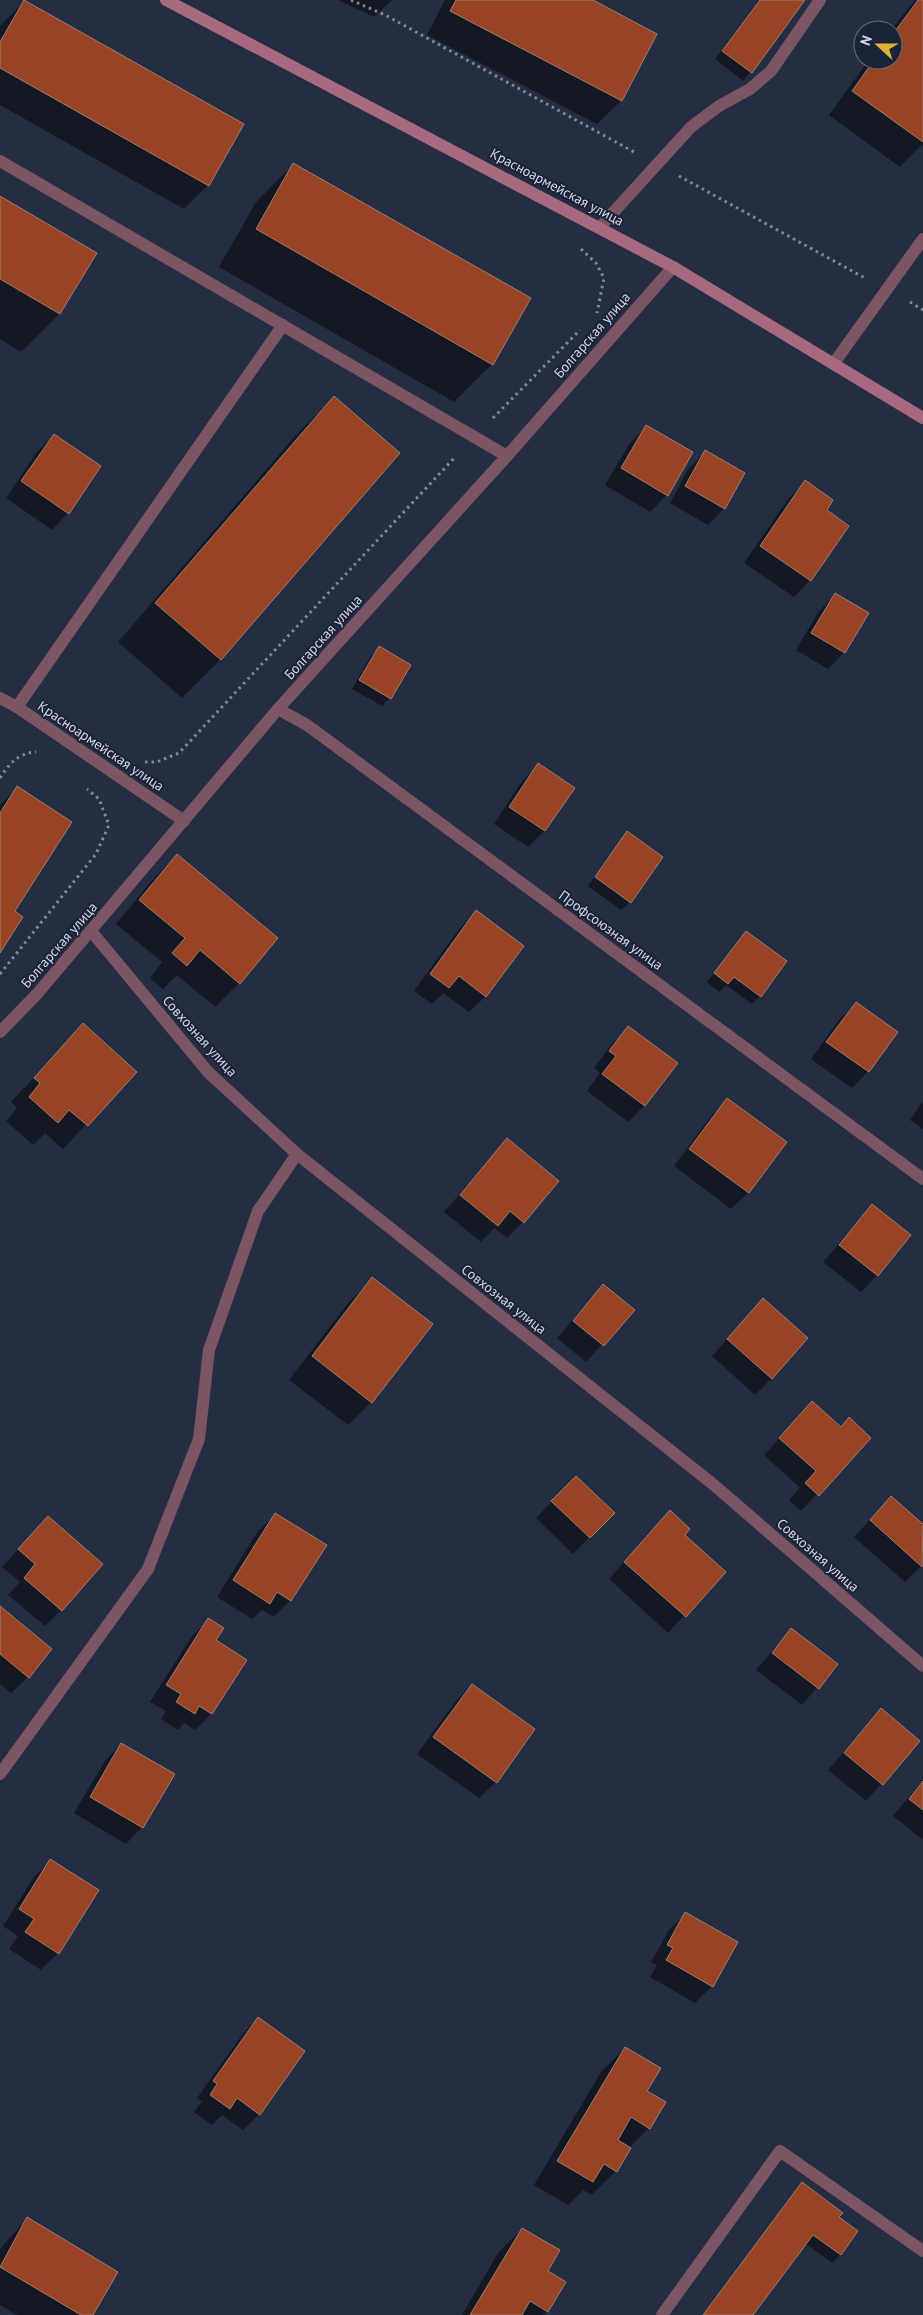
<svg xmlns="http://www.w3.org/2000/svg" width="923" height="2315" viewBox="0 0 923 2315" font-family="'PT Sans',sans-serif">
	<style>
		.shadow { fill: #0007 }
		.building { fill: #984323; stroke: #9c7e73 }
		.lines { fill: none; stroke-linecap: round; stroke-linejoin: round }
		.path { stroke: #81889a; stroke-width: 3; stroke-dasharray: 2.5 4; stroke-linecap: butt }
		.lane { stroke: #7b5563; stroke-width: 12 }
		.street { stroke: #7b5563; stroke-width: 12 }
		.secondary { stroke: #a66980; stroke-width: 12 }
		.labels { text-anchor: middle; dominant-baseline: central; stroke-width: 4; stroke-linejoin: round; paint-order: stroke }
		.street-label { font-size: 14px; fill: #d3d9e7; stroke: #1b2337 }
	</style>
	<rect width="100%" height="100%" fill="#242d42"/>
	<g class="shadow">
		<polygon points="338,0 392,0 374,17"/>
		<polygon points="445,0 590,0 655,34 621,101 597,124 427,35"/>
		<polygon points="759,0 804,0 743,81 715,59"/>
		<polygon points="915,0 923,0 923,144 900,167 829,115 869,60 893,60 891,30"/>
		<polygon points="24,2 208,185 184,209 0,105 0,26"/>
		<polygon points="294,164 492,364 454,402 219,267 256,202"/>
		<polygon points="0,197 59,314 21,352 0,339"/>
		<polygon points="334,397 398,453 220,660 182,698 118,642 296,435"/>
		<polygon points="647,426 692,453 667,495 650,512 605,485 630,443"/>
		<polygon points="54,435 68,513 52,530 6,498 37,452"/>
		<polygon points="706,452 724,508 708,525 670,503 689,468"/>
		<polygon points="805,482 825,510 810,580 794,597 744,563 789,498"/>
		<polygon points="835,595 844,652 828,669 796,650 819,611"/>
		<polygon points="380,648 390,698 382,706 352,689 371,656"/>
		<polygon points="539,765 545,830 528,847 494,824 522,781"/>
		<polygon points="17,788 13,912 0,950 0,805"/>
		<polygon points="627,833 630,902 621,910 588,886"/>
		<polygon points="177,855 239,983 215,1007 177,975 163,989 150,978 162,962 116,924 153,879"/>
		<polygon points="476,912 486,996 469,1012 443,993 432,1004 414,991 460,928"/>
		<polygon points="747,932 760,996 752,1004 726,985 719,992 707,982"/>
		<polygon points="856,1003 868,1071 852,1088 811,1059 839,1020"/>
		<polygon points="83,1025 135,1072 63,1149 45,1133 33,1145 6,1121 17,1108 11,1102"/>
		<polygon points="628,1028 676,1063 644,1106 628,1122 587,1091 600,1073 594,1068 612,1044"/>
		<polygon points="727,1100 785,1143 748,1193 731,1209 674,1166 711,1116"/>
		<polygon points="923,1101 923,1129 910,1120"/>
		<polygon points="507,1140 523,1222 507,1238 494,1228 481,1242 444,1212"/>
		<polygon points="872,1206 909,1235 877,1275 861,1292 823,1262"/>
		<polygon points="373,1279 371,1402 348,1425 289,1380 349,1302"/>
		<polygon points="603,1286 633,1310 586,1362 557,1338"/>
		<polygon points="763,1300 772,1378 755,1395 712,1356"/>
		<polygon points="812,1403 840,1428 849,1419 870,1438 801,1511 789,1500 800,1488 764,1455"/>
		<polygon points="559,1494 613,1513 573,1554 536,1518"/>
		<polygon points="891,1497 923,1526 923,1564 905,1582 854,1537"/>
		<polygon points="275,1515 325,1546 290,1601 274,1617 262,1610 252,1619 217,1597 258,1531"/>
		<polygon points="48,1517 61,1610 45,1626 8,1595 20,1582 2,1567"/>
		<polygon points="654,1528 683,1535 724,1572 668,1633 609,1579"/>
		<polygon points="0,1607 28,1677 11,1693 0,1684"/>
		<polygon points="209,1620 214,1641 212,1713 195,1730 184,1723 178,1730 161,1719 166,1711 150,1702 192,1636"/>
		<polygon points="791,1629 837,1664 802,1705 756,1670"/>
		<polygon points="472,1685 496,1782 479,1798 417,1754 455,1702"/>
		<polygon points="881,1710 918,1741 866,1801 828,1770"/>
		<polygon points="121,1744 142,1827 126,1844 74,1813 105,1761"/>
		<polygon points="923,1780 923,1840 893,1816"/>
		<polygon points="51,1860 98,1890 58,1953 41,1970 9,1949 18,1936 3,1926 34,1877"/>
		<polygon points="686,1914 712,1986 695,2003 650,1977 657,1965 651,1962 669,1930"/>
		<polygon points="258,2018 259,2114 243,2130 222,2115 212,2125 194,2112 202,2101 197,2098 242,2035"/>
		<polygon points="625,2048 646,2091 649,2128 629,2148 616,2171 592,2195 583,2190 568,2205 534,2185 601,2072"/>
		<polygon points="802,2184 837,2217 857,2232 840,2255 832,2263 805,2243 752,2315 703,2315"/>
		<polygon points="27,2219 91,2315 17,2315 0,2305 0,2249"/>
		<polygon points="522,2229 546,2271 547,2311 543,2315 462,2315 498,2253"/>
	</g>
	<g class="building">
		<polygon points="24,0 244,124 209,186 0,68 0,42"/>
		<polygon points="456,0 593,0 657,34 622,101 450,11"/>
		<polygon points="760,0 805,0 752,73 722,51"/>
		<polygon points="918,0 923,0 923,142 852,91 874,60 893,60 893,34"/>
		<polygon points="293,163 531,298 493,365 256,229"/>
		<polygon points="0,196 97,253 60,314 0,279"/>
		<polygon points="334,396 400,453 221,660 155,603"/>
		<polygon points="646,425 693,452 668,496 621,468"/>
		<polygon points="54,434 101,466 69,514 21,481"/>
		<polygon points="705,450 745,473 725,509 685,486"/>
		<polygon points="805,480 833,500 827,510 849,526 811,581 760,546"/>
		<polygon points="835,593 869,613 845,653 811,633"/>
		<polygon points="379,646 411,665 391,699 359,680"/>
		<polygon points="538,763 575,788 545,831 509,807"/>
		<polygon points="17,786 72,822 15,911 23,917 0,953 0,813"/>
		<polygon points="627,831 663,857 631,903 595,877"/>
		<polygon points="177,854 278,938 240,984 200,950 187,966 172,953 185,938 139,900"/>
		<polygon points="476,910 524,946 486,997 459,976 449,988 430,974"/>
		<polygon points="746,931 787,961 761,997 734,977 728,984 714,973"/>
		<polygon points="856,1002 898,1032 869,1072 826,1042"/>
		<polygon points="83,1023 137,1072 88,1126 69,1110 58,1123 29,1097 40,1083 34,1078"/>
		<polygon points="628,1026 678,1063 645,1106 602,1074 616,1056 609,1051"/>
		<polygon points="727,1098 787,1142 749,1193 689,1149"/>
		<polygon points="507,1138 559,1181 524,1223 510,1211 498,1226 460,1195"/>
		<polygon points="872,1204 911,1235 878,1276 839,1245"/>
		<polygon points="372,1277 433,1324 372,1403 312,1356"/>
		<polygon points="603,1284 635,1310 604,1346 573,1321"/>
		<polygon points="763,1298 808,1338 772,1379 727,1339"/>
		<polygon points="812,1401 841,1427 849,1417 871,1438 819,1496 805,1483 816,1471 779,1438"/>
		<polygon points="576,1476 615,1513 590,1538 551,1501"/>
		<polygon points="891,1496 923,1524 922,1567 870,1520"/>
		<polygon points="670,1510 690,1529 685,1535 726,1572 686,1617 624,1562"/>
		<polygon points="275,1513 327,1545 291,1601 277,1592 270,1604 233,1580"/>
		<polygon points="48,1516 103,1564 62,1611 24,1578 35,1564 18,1549"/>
		<polygon points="0,1606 52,1649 29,1678 0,1654"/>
		<polygon points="208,1618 224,1628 216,1640 247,1660 212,1714 199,1706 195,1714 176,1702 181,1694 166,1685"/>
		<polygon points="791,1628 838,1664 819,1689 772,1653"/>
		<polygon points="472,1684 535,1729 497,1783 433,1737"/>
		<polygon points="881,1708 920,1741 883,1785 844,1753"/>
		<polygon points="121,1743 175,1774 143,1828 90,1797"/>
		<polygon points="923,1781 923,1810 909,1799"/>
		<polygon points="50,1859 99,1890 59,1954 25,1932 34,1919 19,1909"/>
		<polygon points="685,1912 738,1942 713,1987 666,1960 673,1948 667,1945"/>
		<polygon points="258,2017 305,2051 260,2115 237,2098 230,2109 210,2095 217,2084 213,2081"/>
		<polygon points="625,2047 661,2068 647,2091 666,2102 650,2129 631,2117 618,2140 631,2148 617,2172 604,2164 593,2182 557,2161"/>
		<polygon points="802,2182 843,2213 839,2217 858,2231 841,2255 813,2235 753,2315 703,2315"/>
		<polygon points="27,2217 118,2272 93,2315 81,2315 0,2267"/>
		<polygon points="522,2228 560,2250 548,2271 566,2282 548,2312 530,2301 522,2315 470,2315"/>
	</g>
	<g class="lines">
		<g class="path">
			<polyline points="351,0 387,16 634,152"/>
			<polyline points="679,176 865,278"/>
			<polyline points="581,249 596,263 604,278 597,313"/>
			<polyline points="910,302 923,310"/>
			<polyline points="493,418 580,330"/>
			<polyline points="145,762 157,762 179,753 456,456"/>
			<path d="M 0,778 C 9,764 18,753 36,752"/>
			<polyline points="0,974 96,854 109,825 99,799 87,789"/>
		</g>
		<g class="lane">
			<polyline points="0,161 507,456"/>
			<polyline points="600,227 691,127 719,106 750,89 771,71 820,0"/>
			<polyline points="834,363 923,239"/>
			<polyline points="17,707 283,325"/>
		</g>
		<g class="street">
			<polyline points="0,698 17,707 184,821"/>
			<polyline points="278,709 307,725 923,1179"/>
			<polyline points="91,931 208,1072 297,1154 714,1485 923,1666"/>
			<polyline points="0,1032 37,994 278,709 507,456 673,267"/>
			<polyline points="0,1774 148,1569 199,1439 209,1350 258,1211 297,1154"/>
			<polyline points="662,2315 780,2151 923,2251"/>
		</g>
		<polyline class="secondary" points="166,0 673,267 923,418"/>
	</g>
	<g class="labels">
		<g class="street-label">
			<text transform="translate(557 187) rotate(28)">Красноармейская улица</text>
			<text transform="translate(592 335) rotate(-49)">Болгарская улица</text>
			<text transform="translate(323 637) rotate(-48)">Болгарская улица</text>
			<text transform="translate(101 746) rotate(34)">Красноармейская улица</text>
			<text transform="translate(611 930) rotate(36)">Профсоюзная улица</text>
			<text transform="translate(59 945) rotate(-49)">Болгарская улица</text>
			<text transform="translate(200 1036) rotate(48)">Совхозная улица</text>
			<text transform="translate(504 1299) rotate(38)">Совхозная улица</text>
			<text transform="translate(818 1555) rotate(41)">Совхозная улица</text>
		</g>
	</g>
	<g transform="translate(878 45) rotate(291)"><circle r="24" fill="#1b2337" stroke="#656c7d"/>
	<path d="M0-4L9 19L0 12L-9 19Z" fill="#dbb233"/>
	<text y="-8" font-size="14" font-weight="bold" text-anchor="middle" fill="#d3d9e7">N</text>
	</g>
</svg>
